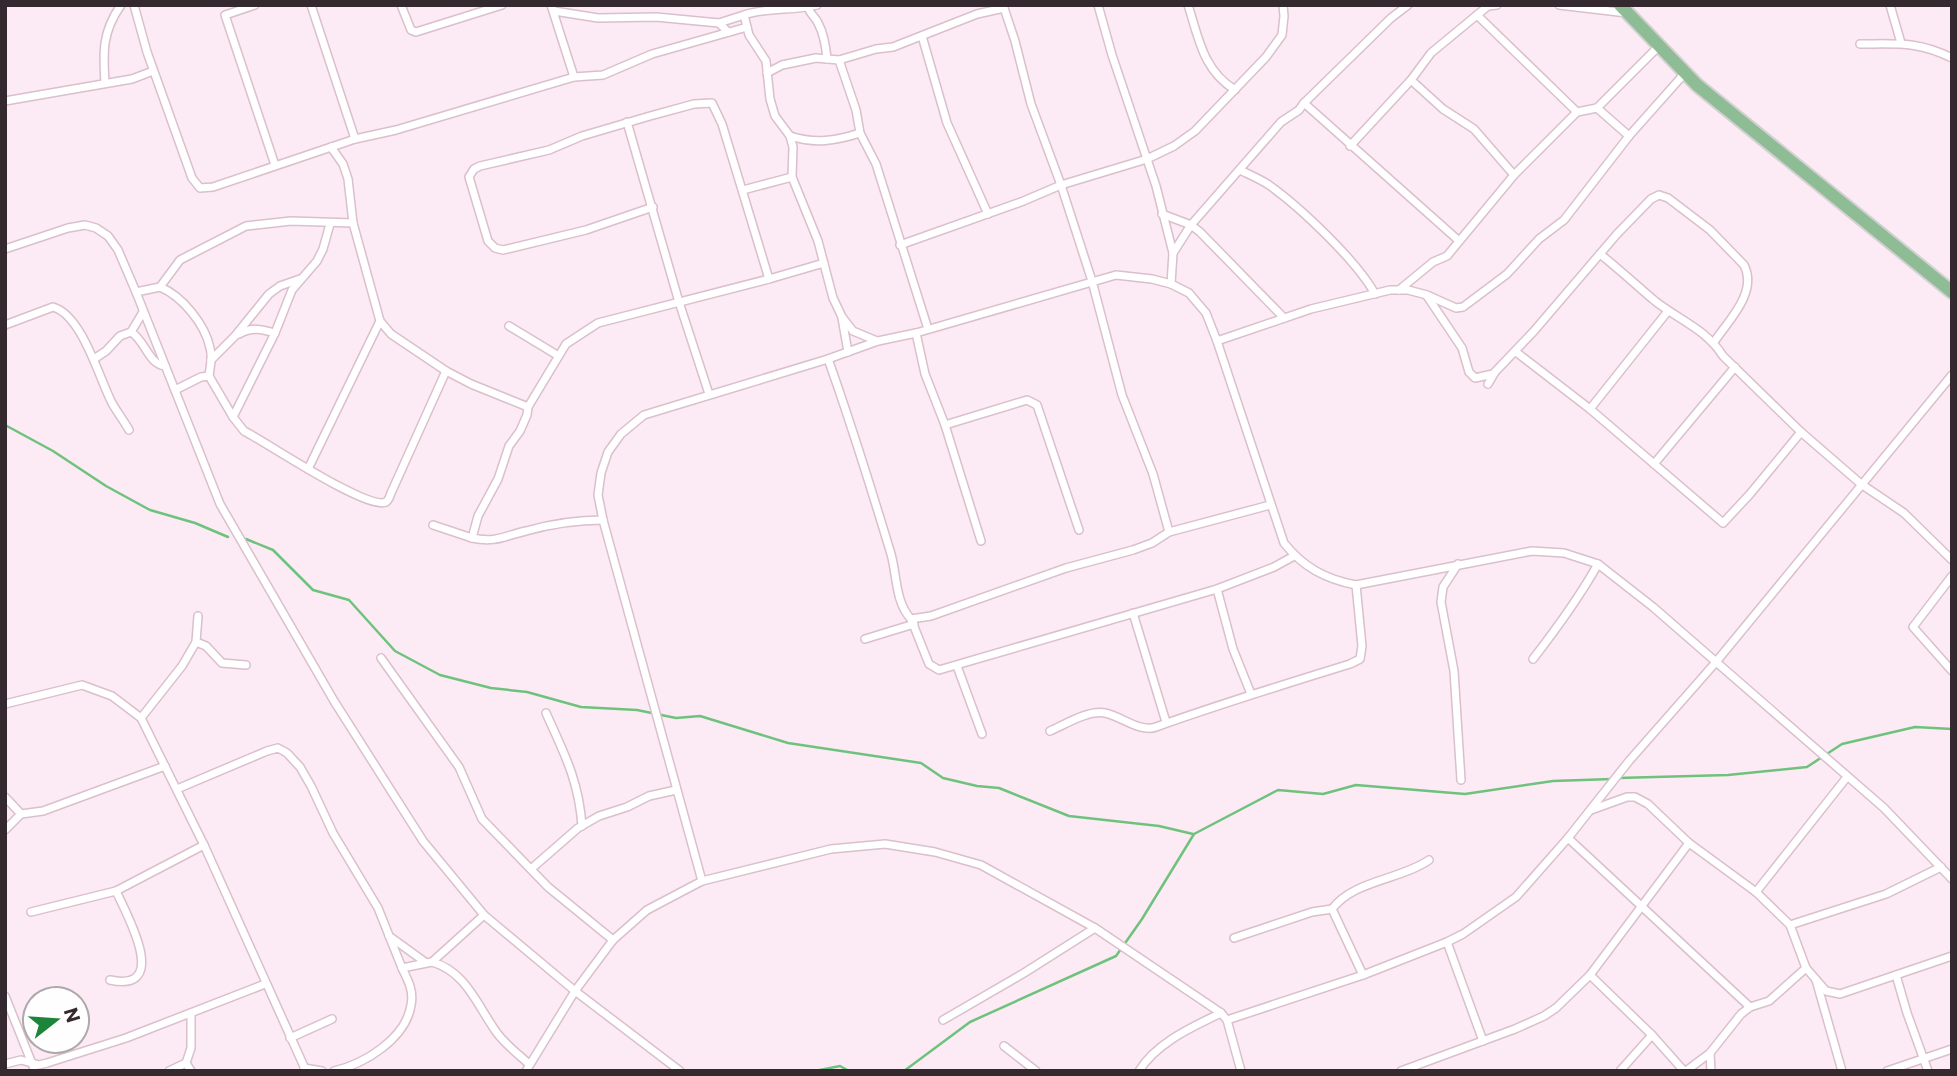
<svg xmlns="http://www.w3.org/2000/svg" width="1957" height="1076" viewBox="0 0 1957 1076" font-family="Commissioner,sans-serif">
	<style>
		.lines { fill: none; stroke-linecap: round; stroke-linejoin: round }
		.stream { stroke: #6fc27d; stroke-width: 2.5 }
		.minor-casing { stroke: #dabfcd; stroke-width: 10 }
		.trunk-casing { stroke: #d2d0d1; stroke-width: 16 }
		.minor { stroke: #fff; stroke-width: 7 }
		.trunk { stroke: #8ebc94; stroke-width: 12 }
	</style>
	<rect width="100%" height="100%" fill="#fcebf4"/>
	<g class="lines">
		<g class="stream">
			<polyline points="5,425 53,451 106,486 150,510 195,523 228,537"/>
			<polyline points="246,539 273,550 313,590 349,600 395,651 440,675 491,688 527,692 581,707 637,710 676,718 700,716 788,743 921,763 943,778 977,786 999,788 1069,816 1159,826 1193,834"/>
			<polyline points="1618,778 1728,775 1807,767 1842,744 1915,727 1952,729"/>
			<polyline points="815,1071 840,1066 849,1071"/>
			<polyline points="904,1071 970,1022 1116,956 1142,919 1194,834 1278,790 1323,794 1356,785 1465,794 1553,781 1612,779"/>
		</g>
		<defs>
			<g id="minor">
				<polyline points="134,5 147,52 192,178 200,188 213,187 355,139 396,130 574,77 603,75 652,54 747,27"/>
				<polyline points="255,5 225,15 275,165"/>
				<polyline points="311,5 355,139"/>
				<polyline points="401,5 411,30 416,32 502,5"/>
				<polyline points="551,5 574,77"/>
				<polyline points="1003,5 1015,41 1031,104 1061,185 1092,281 1122,395 1153,474 1169,532"/>
				<polyline points="1098,5 1112,55 1156,186 1173,253 1171,284"/>
				<path d="M 1188,5 C 1199,39 1203,70 1235,90"/>
				<polyline points="1559,5 1627,13"/>
				<polyline points="1890,5 1901,43"/>
				<path d="M 808,7 C 810,15 815,16 818,23 C 824,34 826,47 827,59"/>
				<polyline points="554,11 598,18 656,17 719,23 728,32"/>
				<path d="M 744,15 C 767,7 793,11 817,5"/>
				<polyline points="1477,15 1577,112"/>
				<polyline points="719,23 744,15 749,35 766,61 770,99 775,116 790,136 793,147 792,177 818,241 833,298 842,317 853,331 877,341"/>
				<polyline points="922,36 947,123 988,214"/>
				<path d="M 1860,44 C 1897,44 1917,41 1952,58"/>
				<polyline points="839,60 856,110 860,133 876,164 928,329"/>
				<polyline points="767,73 782,65 816,58 839,60 876,49 893,47 977,14 1004,8"/>
				<polyline points="1411,80 1443,109 1474,129 1514,175"/>
				<path d="M 105,83 C 103,52 102,32 121,5"/>
				<polyline points="5,101 132,79 153,71"/>
				<polyline points="1304,103 1391,18 1408,5"/>
				<polyline points="1597,108 1629,136"/>
				<polyline points="627,122 679,302 709,394"/>
				<path d="M 790,136 C 815,144 835,141 860,133"/>
				<polyline points="1350,146 1411,80 1431,53 1477,15 1488,6 1497,5"/>
				<polyline points="331,147 343,164 348,179 353,223 380,321 391,334 446,371 471,384 528,407"/>
				<path d="M 1240,170 C 1250,175 1260,179 1269,185 C 1300,207 1357,261 1375,294"/>
				<polyline points="743,190 792,177"/>
				<polyline points="653,207 586,230 503,250 495,248 488,241 469,177 474,169 480,166 549,150 582,136 650,116 694,104 712,103 722,124 769,279 824,263"/>
				<polyline points="1162,214 1191,225 1200,232 1284,318"/>
				<polyline points="900,245 1021,202 1061,185 1147,159 1174,146 1195,131 1266,57 1282,35 1284,16 1283,5"/>
				<polyline points="5,249 68,228 85,225 96,228 108,236 118,250 136,292 220,504 334,701 423,841 484,915 575,991 680,1071"/>
				<polyline points="1173,253 1191,225 1281,122 1299,110 1304,103 1458,240"/>
				<path d="M 1600,254 C 1619,269 1636,285 1655,301 C 1679,320 1706,329 1723,356 L 1801,432 L 1861,484 L 1904,513 L 1952,560"/>
				<polyline points="1399,290 1433,262 1447,256 1514,175 1577,112 1597,108 1659,46"/>
				<polyline points="136,292 160,287"/>
				<polyline points="1427,296 1462,348 1469,372 1475,378 1493,374"/>
				<polyline points="842,318 848,352"/>
				<path d="M 5,325 L 53,307 C 82,315 99,378 112,403 C 117,412 124,421 129,430"/>
				<polyline points="509,326 557,355"/>
				<path d="M 131,332 C 145,340 148,364 165,366"/>
				<polyline points="916,333 925,374 945,425 981,541"/>
				<path d="M 239,334 C 252,327 261,329 275,333"/>
				<polyline points="1217,341 1311,309 1390,290 1408,290 1427,295 1456,308 1463,307 1507,274 1539,239 1564,220 1629,136 1685,73"/>
				<polyline points="1516,352 1590,409 1723,523 1750,494 1801,432"/>
				<polyline points="94,359 106,351 120,336 131,332 143,312"/>
				<path d="M 828,359 C 851,423 871,488 891,554 C 897,575 895,602 911,619 L 931,616 L 1066,568 L 1133,550 L 1152,543 L 1169,532 L 1270,505"/>
				<polyline points="211,360 235,336 269,294 280,286 300,279"/>
				<path d="M 209,376 C 210,367 213,357 210,348 C 205,324 182,296 160,287 L 180,260 L 246,226 L 291,221 L 353,223"/>
				<path d="M 1488,384 L 1495,372 L 1534,331 L 1617,234 L 1651,199 L 1659,195 L 1668,198 L 1710,230 L 1744,265 C 1758,292 1729,320 1714,342"/>
				<path d="M 175,390 L 201,377 L 209,376 L 233,417 L 244,431 C 266,442 368,511 386,502 C 389,500 390,496 391,493 L 446,371"/>
				<polyline points="1590,409 1668,311"/>
				<polyline points="233,417 275,333 292,290 317,261 323,249 330,224"/>
				<polyline points="945,425 1027,400 1037,405 1079,530"/>
				<polyline points="1654,464 1735,367"/>
				<polyline points="308,469 380,321"/>
				<path d="M 603,520 C 577,520 551,524 526,531 C 504,536 496,543 472,538 L 478,516 L 498,479 L 509,446 L 520,431 L 527,415 L 528,407 L 566,344 L 598,323 L 769,279"/>
				<polyline points="433,525 472,538"/>
				<polyline points="1458,564 1443,587 1441,602 1454,671 1461,780"/>
				<polyline points="1952,576 1913,627 1952,671"/>
				<polyline points="1217,589 1233,649 1251,694"/>
				<polyline points="1133,613 1166,722"/>
				<polyline points="911,619 929,664 939,670 1217,589 1274,567 1294,556"/>
				<polyline points="865,639 914,624"/>
				<polyline points="196,642 206,646 222,663 246,665"/>
				<polyline points="381,658 459,767 482,819 548,887 613,940"/>
				<path d="M 1533,659 C 1557,628 1579,598 1598,564"/>
				<polyline points="957,666 982,734"/>
				<polyline points="5,704 82,685 112,696 141,718 204,845 306,1071"/>
				<path d="M 546,713 C 564,753 579,781 582,826"/>
				<polyline points="141,718 182,666 196,642 198,616"/>
				<path d="M 1050,731 C 1066,724 1088,710 1105,713 C 1121,716 1140,733 1156,727 C 1220,704 1285,684 1350,664 L 1360,659 L 1362,646 L 1356,585"/>
				<polyline points="177,789 267,751 278,748 287,753 300,767 311,786 333,833 378,908 402,968 432,962 484,915"/>
				<polyline points="5,797 21,814"/>
				<polyline points="1591,810 1627,797 1635,797 1648,804 1689,843 1756,892 1790,925 1806,968 1826,991 1840,994 1952,956"/>
				<polyline points="5,830 21,814 43,811 165,766"/>
				<polyline points="1568,838 1750,1007"/>
				<polyline points="531,869 578,828 599,816 627,807 649,796 676,790"/>
				<path d="M 702,881 L 603,520 L 598,495 L 601,473 L 608,452 L 621,434 L 644,415 L 828,359 L 878,341 L 916,333 L 1116,275 L 1152,279 L 1171,284 L 1189,293 L 1206,313 L 1217,341 L 1284,543 C 1303,567 1325,579 1356,585 L 1532,551 L 1564,553 L 1598,564 L 1653,607 L 1884,808 L 1952,879"/>
				<polyline points="1756,892 1847,777"/>
				<path d="M 1332,909 C 1354,880 1400,880 1429,860"/>
				<polyline points="31,912 116,891 204,845"/>
				<polyline points="1790,925 1886,894 1941,867"/>
				<polyline points="389,936 425,962"/>
				<polyline points="1234,938 1312,912 1332,909 1363,975"/>
				<polyline points="1447,942 1483,1041"/>
				<path d="M 432,962 C 466,971 478,1007 497,1033 C 506,1045 518,1054 529,1064"/>
				<polyline points="1590,975 1652,1035 1684,1071"/>
				<polyline points="1896,975 1907,1013 1928,1071"/>
				<path d="M 110,980 C 171,993 127,915 116,891"/>
				<polyline points="1816,980 1842,1071"/>
				<polyline points="5,996 35,1071"/>
				<polyline points="191,1013 191,1048 186,1063 191,1071"/>
				<polyline points="943,1020 1024,973 1095,928"/>
				<polyline points="1227,1020 1363,975 1447,942 1463,934 1516,897 1568,838 1629,761 1716,662 1952,375"/>
				<polyline points="290,1038 332,1019"/>
				<polyline points="1004,1046 1036,1071"/>
				<polyline points="1710,1053 1711,1071"/>
				<polyline points="5,1064 21,1060 39,1065 47,1063 126,1038 265,984"/>
				<polyline points="304,1068 322,1071"/>
				<polyline points="169,1071 186,1063"/>
				<path d="M 334,1071 C 364,1064 406,1039 411,1005 C 414,991 408,980 402,968"/>
				<polyline points="526,1071 575,991 613,940 647,910 702,881 831,849 885,844 935,852 981,865 1095,928 1221,1013 1227,1020 1241,1071"/>
				<path d="M 1139,1071 C 1156,1043 1192,1027 1221,1013"/>
				<polyline points="1401,1071 1515,1029 1544,1016 1556,1008 1590,975 1689,843"/>
				<polyline points="1620,1071 1652,1035"/>
				<polyline points="1686,1071 1710,1053 1741,1014 1750,1007 1769,1001 1806,968"/>
				<polyline points="1887,1071 1952,1049"/>
			</g>
			<polyline id="trunk" points="1620,5 1697,85 1952,292"/>
		</defs>
		<use href="#minor" class="minor-casing"/>
		<use href="#trunk" class="trunk-casing"/>
		<use href="#minor" class="minor"/>
		<use href="#trunk" class="trunk"/>
	</g>
	<rect width="1957" height="1076" fill="none" stroke="#33292e" stroke-width="14"/>
	<g transform="translate(56 1020) rotate(73)"><circle r="33" fill="#fefefe" stroke="#ada9ab" stroke-width="2"/>
	<path d="M0-5L12 26L0 18L-12 26Z" fill="#1c853a"/>
	<text y="-10" font-size="19" font-weight="bold" text-anchor="middle" fill="#33292e">N</text>
	</g>
</svg>
